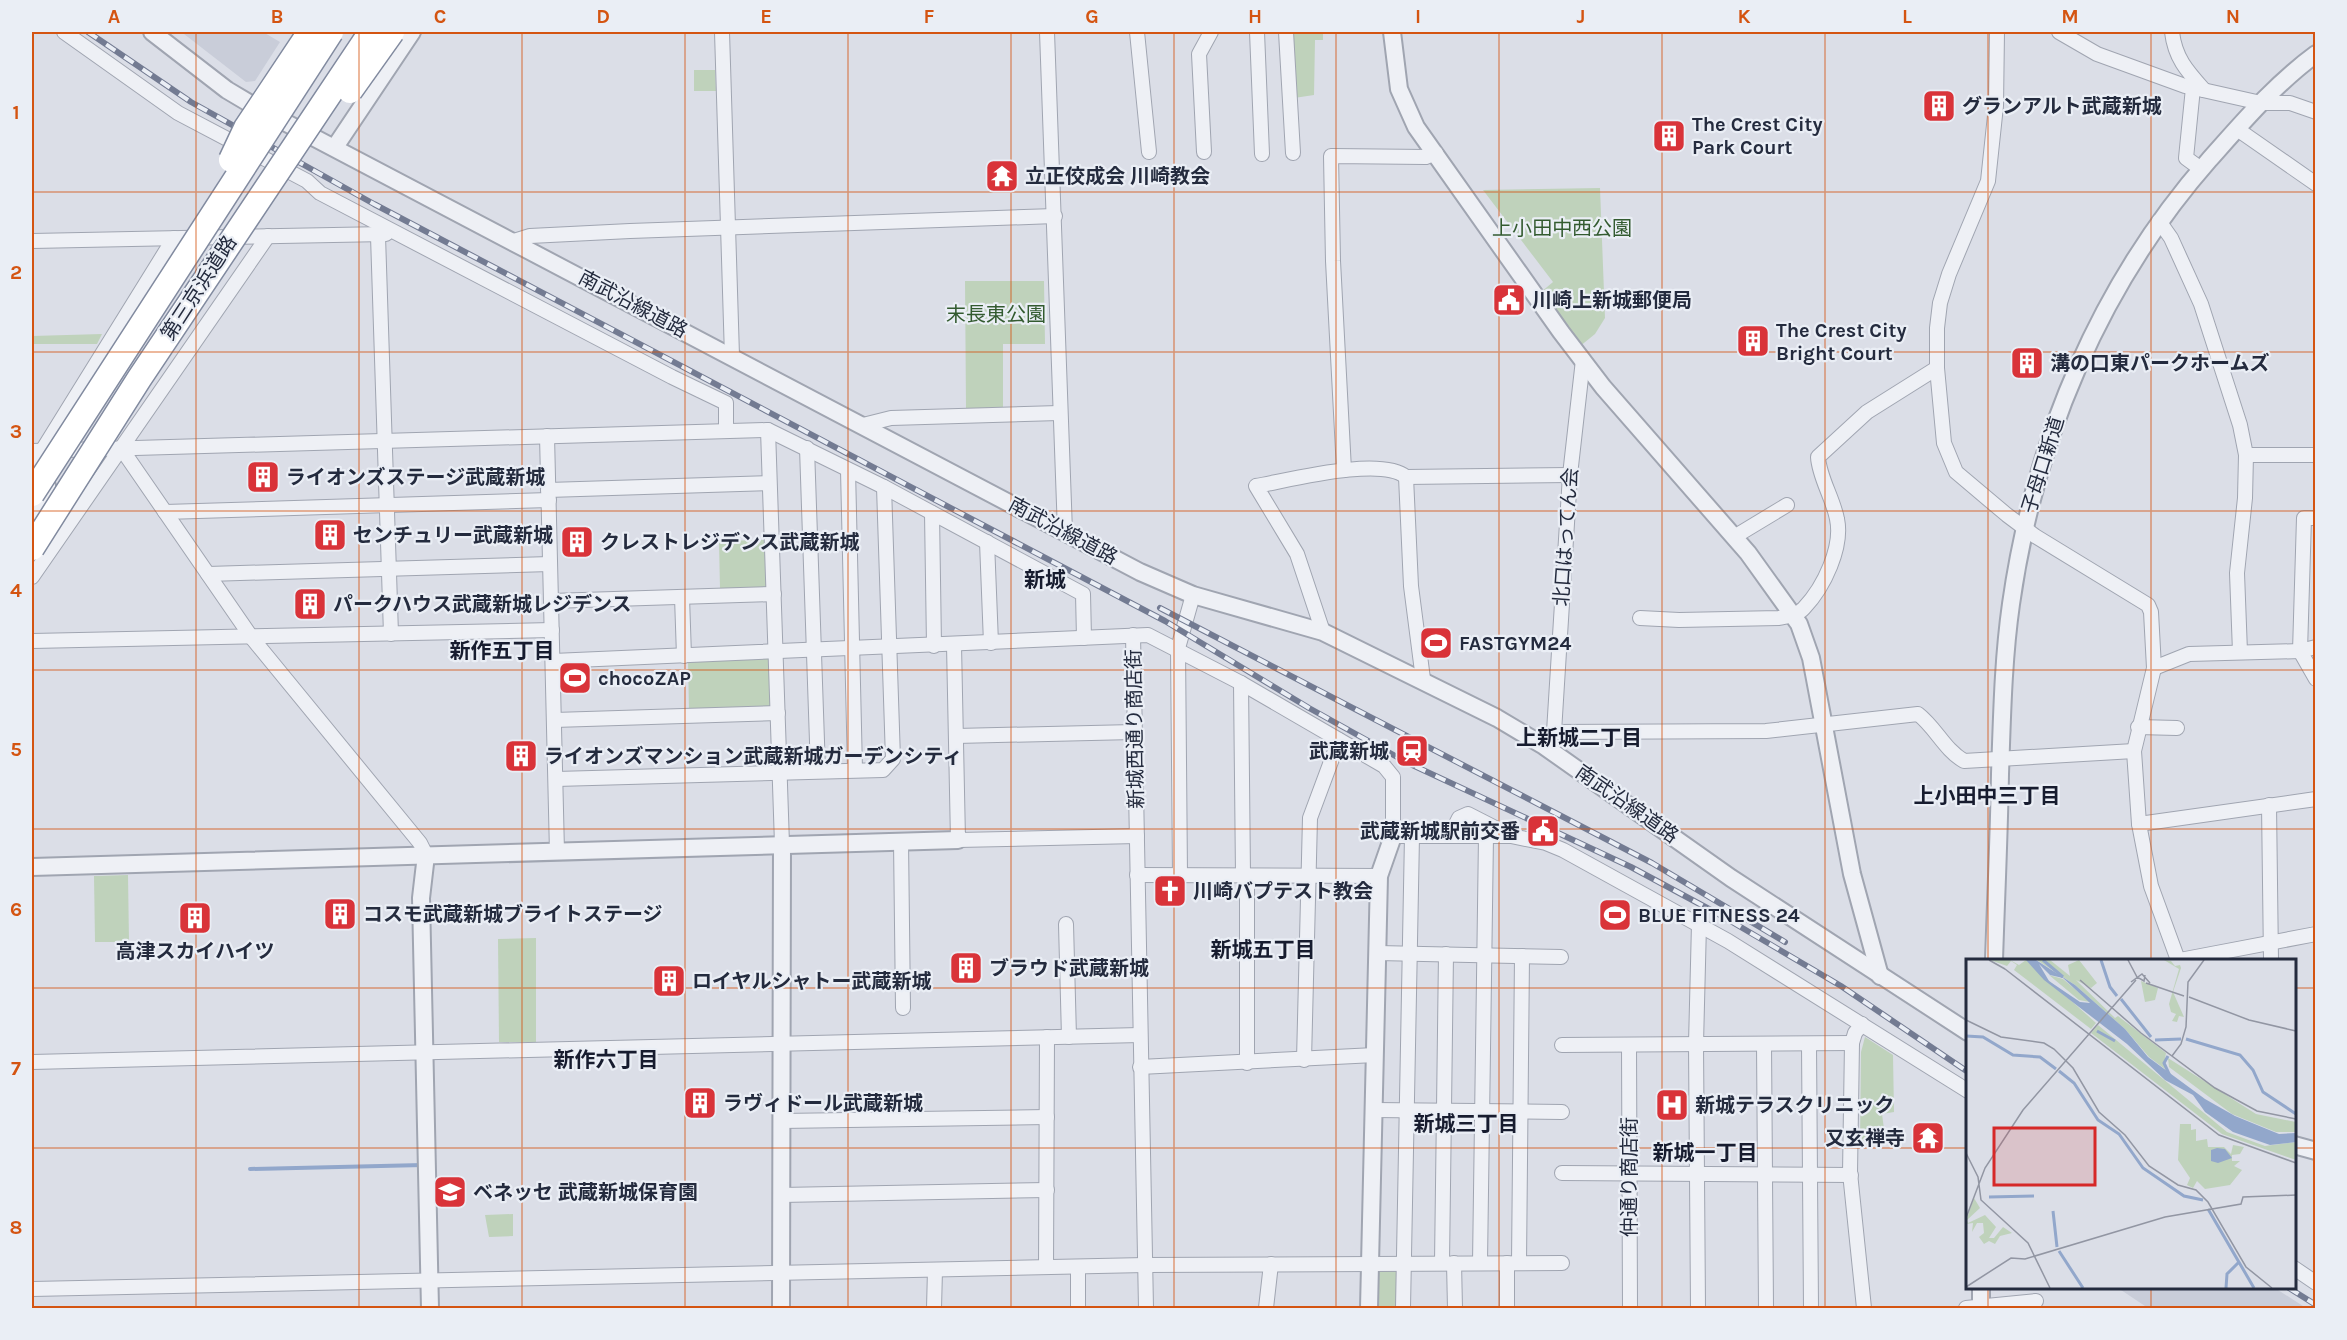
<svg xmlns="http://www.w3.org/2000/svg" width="2347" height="1340" viewBox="0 0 2347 1340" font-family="Karla,'Noto Sans JP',sans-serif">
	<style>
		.built { fill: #c9cdd9 }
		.green { fill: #bfd2bb }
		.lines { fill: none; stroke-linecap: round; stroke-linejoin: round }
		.stream { stroke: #92a7cb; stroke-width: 4 }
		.minor-casing { stroke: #a0a5b1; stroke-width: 16 }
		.tertiary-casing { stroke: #a0a5b1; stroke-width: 20 }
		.minor { stroke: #eef0f5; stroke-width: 14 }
		.tertiary { stroke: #eef0f5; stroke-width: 16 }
		.rail-casing { stroke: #737b92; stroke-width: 6 }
		.rail { stroke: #eaeef5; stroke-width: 4; stroke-dasharray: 11; stroke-linecap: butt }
		.motorway-bridge-casing { stroke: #818a9f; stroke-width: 27; stroke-linecap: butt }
		.motorway-bridge { stroke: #fff; stroke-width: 24 }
		.grid { fill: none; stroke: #d45411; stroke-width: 1.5; stroke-opacity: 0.55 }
		.labels { text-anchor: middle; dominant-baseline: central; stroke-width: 4.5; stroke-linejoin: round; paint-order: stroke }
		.poi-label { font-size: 20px; font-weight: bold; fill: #242b3e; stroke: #eaeef5; text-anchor: start }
		.park-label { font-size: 20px; fill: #335b30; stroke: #eaeef5 }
		.street-label { font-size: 20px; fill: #242b3e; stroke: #eaeef5 }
		.neighbourhood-label { font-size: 21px; font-weight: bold; fill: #171c2f; stroke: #eaeef5 }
		.inset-river { fill: none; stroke: #92a7cb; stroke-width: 3 }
		.inset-road { fill: none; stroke: #9296a3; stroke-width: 1.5 }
		.view { fill: #d62828; fill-opacity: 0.15; stroke: #d62828; stroke-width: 3 }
		.inset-edge { fill: none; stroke: #242b3e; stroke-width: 3 }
		.neatline { fill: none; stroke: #d45411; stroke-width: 2 }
		.grid-label { font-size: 20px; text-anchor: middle; font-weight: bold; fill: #d45411 }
	</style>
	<rect width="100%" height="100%" fill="#dbdee7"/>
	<g class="built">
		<polygon points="263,32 280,42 255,81 246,82 184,34"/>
		<polygon points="2118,1288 2275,1288 2306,1308 2148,1308"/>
	</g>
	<g class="green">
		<polygon points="1290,32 1323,32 1323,40 1315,40 1314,95 1294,98"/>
		<polygon points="694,70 715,70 716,91 694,91"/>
		<polygon points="1600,188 1605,318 1595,334 1579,347 1540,293 1553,282 1483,190"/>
		<polygon points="965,281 1044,281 1045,344 1003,344 1003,408 966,408"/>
		<polygon points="102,334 97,344 32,344 32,336"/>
		<polygon points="766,540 768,585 764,588 720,589 719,541"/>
		<polygon points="768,658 770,661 771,709 689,712 688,660"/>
		<polygon points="128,875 129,942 95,942 94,876"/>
		<polygon points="536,938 536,1042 499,1042 498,939"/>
		<polygon points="1865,1037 1893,1055 1894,1112 1882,1114 1886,1144 1860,1146 1861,1052"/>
		<polygon points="513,1214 513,1236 489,1237 485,1215"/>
		<polygon points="1379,1268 1399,1268 1398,1308 1378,1308"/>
	</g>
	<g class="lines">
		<polyline class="stream" points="250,1169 423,1165"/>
		<defs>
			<g id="minor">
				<polyline points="64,32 178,113 307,181 320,193 672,377 726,403 726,431"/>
				<polyline points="722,32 732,356"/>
				<polyline points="1047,32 1065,532"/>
				<polyline points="1137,32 1149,152"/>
				<polyline points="1257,32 1262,154"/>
				<polyline points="1286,32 1293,153"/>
				<polyline points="1997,32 1996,106 1988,181 1949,274 1940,303 1937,328 1937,368 1944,443 1956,472 2007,515 2035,536 2148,605 2151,612 2154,668 2134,751 2139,824 2151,886 2178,960"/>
				<polyline points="2059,32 2097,54 2185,86 2261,103 2290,103 2316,112"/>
				<path d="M 2172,32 C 2175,58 2187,71 2204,90"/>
				<polyline points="2193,88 2186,158 2201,169"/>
				<polyline points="2237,129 2316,184"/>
				<polyline points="1204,152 1199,54 1211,32"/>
				<polyline points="2159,221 2171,238 2201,304 2240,425 2246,455 2245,498 2237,573 2240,652"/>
				<polyline points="378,236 391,634"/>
				<polyline points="32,241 386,234"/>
				<polyline points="514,241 530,236 630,231 1055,216"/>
				<polyline points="863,425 891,418 1059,413"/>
				<polyline points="768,430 782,844"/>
				<polyline points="547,436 557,852"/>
				<polyline points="121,448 252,638 420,843 426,855"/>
				<polyline points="807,448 818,771"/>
				<polyline points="32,451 768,430 884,487 1083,594 1084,638"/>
				<polyline points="2246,455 2316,455"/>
				<polyline points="32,467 174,238"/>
				<polyline points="848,470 855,770"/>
				<polyline points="1344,470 1333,261 1331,156 1426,157 1436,153"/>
				<polyline points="1406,477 1411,586 1423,679"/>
				<polyline points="548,490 769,483"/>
				<polyline points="165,512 549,500"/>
				<polyline points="932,513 934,646"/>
				<polyline points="2316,518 2304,518 2300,651 2316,679"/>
				<polyline points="1734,537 1787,505"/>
				<polyline points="987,542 991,643"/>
				<polyline points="208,574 550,564"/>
				<polyline points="32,577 268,236"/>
				<polyline points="682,597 684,656"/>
				<polyline points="551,601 774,594"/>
				<path d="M 1640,618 L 1679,620 L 1779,618 C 1788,616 1798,615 1804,608 C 1824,587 1843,547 1837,519 C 1833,498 1819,477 1818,457 L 1867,412 L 1937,368"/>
				<path d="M 1323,632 L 1297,554 L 1256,486 C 1290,480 1381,456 1406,477 L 1570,475"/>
				<polyline points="1133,635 1146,1308"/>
				<polyline points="32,641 552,630"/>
				<polyline points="954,645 958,840 1137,836"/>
				<polyline points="553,661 1148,635 1241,683 1384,766 1393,777 1393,836 1511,836"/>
				<polyline points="2154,668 2189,654 2300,651 2316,647"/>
				<polyline points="1241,683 1243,875"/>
				<polyline points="554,720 778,713"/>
				<polyline points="2138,727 2177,728"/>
				<path d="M 1554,732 L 1766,731 L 1918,714 C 1936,728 1944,749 1964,761 L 2134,751"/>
				<polyline points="956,736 1134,732"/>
				<polyline points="1550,737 1554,732 1570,475 1583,360"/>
				<polyline points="556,779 883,770 893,759 884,487"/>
				<polyline points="2269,805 2271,960"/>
				<polyline points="2139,824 2316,799"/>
				<polyline points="1450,836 1459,818 1468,814 1511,836 1546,843 1563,850 1728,941 1968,1091"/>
				<polyline points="901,841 903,1008"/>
				<polyline points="1137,875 1379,876"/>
				<polyline points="1180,875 1178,648 1193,595"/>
				<polyline points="1247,875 1247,1063"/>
				<polyline points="1066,924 1069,1037"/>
				<polyline points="1378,953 1561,957"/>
				<polyline points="2180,960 2316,934"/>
				<polyline points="1862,1024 1855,1033 1852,1043 1850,1173 1864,1308"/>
				<polyline points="1764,1044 1766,1308"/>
				<polyline points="1562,1045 1852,1043"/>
				<polyline points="1629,1045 1630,1308"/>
				<polyline points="1809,1045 1811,1308"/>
				<polyline points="1304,1060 1310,818 1339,740"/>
				<polyline points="32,1062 1140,1035"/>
				<polyline points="1140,1067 1375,1055"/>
				<polyline points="1374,1110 1562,1112"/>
				<polyline points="781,1121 1047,1117"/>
				<polyline points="1562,1173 1851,1175"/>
				<polyline points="781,1195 1047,1190"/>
				<polyline points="1442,1263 1446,954"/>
				<polyline points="1454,1263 1455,1308"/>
				<polyline points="1480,1263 1486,836"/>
				<polyline points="1507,1263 1507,1308"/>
				<polyline points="1519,1263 1522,956"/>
				<polyline points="1046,1267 1047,1037"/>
				<polyline points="2294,1268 2316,1283"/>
				<polyline points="32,1289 1145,1265 1562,1263"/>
				<polyline points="934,1308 935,1270"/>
				<polyline points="1078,1308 1078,1267"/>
				<polyline points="1266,1308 1271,1264"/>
				<polyline points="1403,1308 1412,836"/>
				<polyline points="1698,1308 1696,1044 1699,924"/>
				<polyline points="1966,1308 2036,1301"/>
			</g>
			<g id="tertiary">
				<polyline points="152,32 227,90 254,106 1140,572 1193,595 1323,632 1497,718 1544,746 1731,878 1968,1032"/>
				<polyline points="1392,32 1399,89 1416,127 1561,332 1603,387 1748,553 1799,624 1811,658 1852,874 1880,976"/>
				<polyline points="335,147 412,32"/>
				<polyline points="32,512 47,486"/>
				<polyline points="426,855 421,898 430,1308"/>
				<polyline points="32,867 958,840"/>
				<path d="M 1994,960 C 1996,898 1999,836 2000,774 C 2002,718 2003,660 2011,604 C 2034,441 2100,284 2209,160 C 2242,123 2275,84 2316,54"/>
				<polyline points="2294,1145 2316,1151"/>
				<polyline points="781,1308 782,844"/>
				<polyline points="1369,1308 1379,876 1393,836"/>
				<polyline points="1981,1308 1981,1288"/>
			</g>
		</defs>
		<use href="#minor" class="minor-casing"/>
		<use href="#tertiary" class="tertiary-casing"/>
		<use href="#minor" class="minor"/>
		<use href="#tertiary" class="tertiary"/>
		<defs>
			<g id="rail">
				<polyline points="88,32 191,102 374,204 1165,621 1309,708 1408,763 1631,867 1722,916 1841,986 1968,1072"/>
				<polyline points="1160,608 1652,863 1785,942"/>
				<polyline points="2289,1288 2316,1305"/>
			</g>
		</defs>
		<use href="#rail" class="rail-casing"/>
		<use href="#rail" class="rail"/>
		<defs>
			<g id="motorway-bridge">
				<polyline points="350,91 392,32"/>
				<polyline points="231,160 246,128 310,32"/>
				<polyline points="32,494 331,32"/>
				<polyline points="32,548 139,379 371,32"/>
			</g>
		</defs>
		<use href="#motorway-bridge" class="motorway-bridge-casing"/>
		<use href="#motorway-bridge" class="motorway-bridge"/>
	</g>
	<path class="grid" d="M 196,32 L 196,1308M 359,32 L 359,1308M 522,32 L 522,1308M 685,32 L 685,1308M 848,32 L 848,1308M 1011,32 L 1011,1308M 1174,32 L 1174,1308M 1336,32 L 1336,1308M 1499,32 L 1499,1308M 1662,32 L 1662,1308M 1825,32 L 1825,1308M 1988,32 L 1988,960M 2151,32 L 2151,960M 32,192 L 2316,192M 32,352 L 2316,352M 32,511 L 2316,511M 32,670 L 2316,670M 32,829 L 2316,829M 32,988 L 1968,988M 2294,988 L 2316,988M 32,1148 L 1968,1148M 2294,1148 L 2316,1148M 1988,1288 L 1988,1308M 2151,1288 L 2151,1308"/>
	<defs>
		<symbol id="building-square" viewBox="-11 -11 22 22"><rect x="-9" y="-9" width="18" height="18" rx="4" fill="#d93339" stroke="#eaeef5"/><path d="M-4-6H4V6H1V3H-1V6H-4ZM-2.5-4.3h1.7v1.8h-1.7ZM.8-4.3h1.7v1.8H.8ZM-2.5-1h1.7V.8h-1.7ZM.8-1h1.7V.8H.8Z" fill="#fff"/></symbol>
		<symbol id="temple-square" viewBox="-11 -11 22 22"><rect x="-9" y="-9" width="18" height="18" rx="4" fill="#d93339" stroke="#eaeef5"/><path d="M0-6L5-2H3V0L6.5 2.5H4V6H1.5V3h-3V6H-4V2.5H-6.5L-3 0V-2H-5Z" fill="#fff"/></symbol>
		<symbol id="civic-square" viewBox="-11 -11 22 22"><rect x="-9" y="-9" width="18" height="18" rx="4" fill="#d93339" stroke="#eaeef5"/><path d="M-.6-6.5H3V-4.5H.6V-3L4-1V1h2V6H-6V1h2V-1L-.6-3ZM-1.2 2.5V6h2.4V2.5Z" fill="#fff"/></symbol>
		<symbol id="stadium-square" viewBox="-11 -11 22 22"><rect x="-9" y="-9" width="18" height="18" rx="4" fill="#d93339" stroke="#eaeef5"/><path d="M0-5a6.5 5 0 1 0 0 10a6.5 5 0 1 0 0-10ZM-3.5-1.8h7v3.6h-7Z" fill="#fff"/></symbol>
		<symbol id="station-square" viewBox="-11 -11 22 22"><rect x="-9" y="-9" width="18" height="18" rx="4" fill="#d93339" stroke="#eaeef5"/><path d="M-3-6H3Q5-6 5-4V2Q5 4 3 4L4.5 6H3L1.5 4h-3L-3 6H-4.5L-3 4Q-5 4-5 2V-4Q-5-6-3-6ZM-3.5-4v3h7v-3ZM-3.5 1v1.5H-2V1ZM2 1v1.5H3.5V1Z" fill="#fff"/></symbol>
		<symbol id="church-square" viewBox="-11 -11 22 22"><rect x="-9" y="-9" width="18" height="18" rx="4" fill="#d93339" stroke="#eaeef5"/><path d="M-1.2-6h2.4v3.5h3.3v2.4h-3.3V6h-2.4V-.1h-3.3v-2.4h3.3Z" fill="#fff"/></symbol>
		<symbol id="hospital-square" viewBox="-11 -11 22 22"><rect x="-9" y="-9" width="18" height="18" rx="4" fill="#d93339" stroke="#eaeef5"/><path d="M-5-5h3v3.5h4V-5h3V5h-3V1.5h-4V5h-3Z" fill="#fff"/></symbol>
		<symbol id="school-square" viewBox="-11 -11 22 22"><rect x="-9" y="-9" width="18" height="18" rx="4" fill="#d93339" stroke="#eaeef5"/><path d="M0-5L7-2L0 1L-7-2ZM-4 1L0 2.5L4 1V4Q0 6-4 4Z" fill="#fff"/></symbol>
	</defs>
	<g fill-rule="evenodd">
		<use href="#building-square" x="1920" y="87" width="38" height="38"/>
		<use href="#building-square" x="1650" y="117" width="38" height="38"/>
		<use href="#temple-square" x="983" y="157" width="38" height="38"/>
		<use href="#civic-square" x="1490" y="281" width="38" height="38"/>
		<use href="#building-square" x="1734" y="322" width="38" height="38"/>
		<use href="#building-square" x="2008" y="344" width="38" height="38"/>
		<use href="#building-square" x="244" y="458" width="38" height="38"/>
		<use href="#building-square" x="311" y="516" width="38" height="38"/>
		<use href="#building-square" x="558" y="523" width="38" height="38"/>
		<use href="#building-square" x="291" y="585" width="38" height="38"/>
		<use href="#stadium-square" x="1417" y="624" width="38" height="38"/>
		<use href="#stadium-square" x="556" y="659" width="38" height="38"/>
		<use href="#station-square" x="1393" y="732" width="38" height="38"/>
		<use href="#building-square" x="502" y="737" width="38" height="38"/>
		<use href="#civic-square" x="1524" y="812" width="38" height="38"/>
		<use href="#church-square" x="1151" y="872" width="38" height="38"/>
		<use href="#building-square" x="321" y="895" width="38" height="38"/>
		<use href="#stadium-square" x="1596" y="896" width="38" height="38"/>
		<use href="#building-square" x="176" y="899" width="38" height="38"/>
		<use href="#building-square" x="947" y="949" width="38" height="38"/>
		<use href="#building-square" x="650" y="962" width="38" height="38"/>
		<use href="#building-square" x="681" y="1084" width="38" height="38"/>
		<use href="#hospital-square" x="1653" y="1086" width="38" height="38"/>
		<use href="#temple-square" x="1909" y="1119" width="38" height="38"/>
		<use href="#school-square" x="431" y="1173" width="38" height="38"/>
	</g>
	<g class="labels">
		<g class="poi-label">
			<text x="1962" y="106">グランアルト武蔵新城</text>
			<text x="1692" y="124">The Crest City<tspan x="1692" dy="23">Park Court</tspan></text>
			<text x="1025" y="176">立正佼成会 川崎教会</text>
			<text x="1532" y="300">川崎上新城郵便局</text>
			<text x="1776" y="330">The Crest City<tspan x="1776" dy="23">Bright Court</tspan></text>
			<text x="2050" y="363">溝の口東パークホームズ</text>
			<text x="286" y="477">ライオンズステージ武蔵新城</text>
			<text x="353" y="535">センチュリー武蔵新城</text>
			<text x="600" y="542">クレストレジデンス武蔵新城</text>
			<text x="333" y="604">パークハウス武蔵新城レジデンス</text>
			<text x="1459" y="643">FASTGYM24</text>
			<text x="598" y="678">chocoZAP</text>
			<text x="1389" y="751" text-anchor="end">武蔵新城</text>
			<text x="544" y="756">ライオンズマンション武蔵新城ガーデンシティ</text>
			<text x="1520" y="831" text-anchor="end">武蔵新城駅前交番</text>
			<text x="1193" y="891">川崎バプテスト教会</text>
			<text x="363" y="914">コスモ武蔵新城ブライトステージ</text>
			<text x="1638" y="915">BLUE FITNESS 24</text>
			<text x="195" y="951" text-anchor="middle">高津スカイハイツ</text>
			<text x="989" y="968">ブラウド武蔵新城</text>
			<text x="692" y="981">ロイヤルシャトー武蔵新城</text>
			<text x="723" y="1103">ラヴィドール武蔵新城</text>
			<text x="1695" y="1105">新城テラスクリニック</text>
			<text x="1905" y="1138" text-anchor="end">又玄禅寺</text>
			<text x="473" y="1192">ベネッセ 武蔵新城保育園</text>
		</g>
		<g class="park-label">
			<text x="1562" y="228">上小田中西公園</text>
			<text x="996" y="314">末長東公園</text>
		</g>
		<g class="street-label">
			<text transform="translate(199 288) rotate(-57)">第三京浜道路</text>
			<text transform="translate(633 304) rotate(28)">南武沿線道路</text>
			<text transform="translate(2043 465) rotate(-73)">子母口新道</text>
			<text transform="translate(1063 531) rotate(28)">南武沿線道路</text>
			<text transform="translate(1566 537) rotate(-86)">北口はってん会</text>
			<text transform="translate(1135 729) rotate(-91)">新城西通り商店街</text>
			<text transform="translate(1627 804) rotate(35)">南武沿線道路</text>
			<text transform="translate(1629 1177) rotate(-90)">仲通り商店街</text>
		</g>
		<g class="neighbourhood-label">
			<text x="1045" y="580">新城</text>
			<text x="502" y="651">新作五丁目</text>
			<text x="1579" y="738">上新城二丁目</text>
			<text x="1987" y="796">上小田中三丁目</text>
			<text x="1263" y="950">新城五丁目</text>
			<text x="606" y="1060">新作六丁目</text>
			<text x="1466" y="1124">新城三丁目</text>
			<text x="1705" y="1153">新城一丁目</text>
		</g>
	</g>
	<g transform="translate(1966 959)">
		<rect width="330" height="330" fill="#dbdee7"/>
		<path d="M 24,1 L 44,1 L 53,6 L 60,1 L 130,64 L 125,70 L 48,11 L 51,6 L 45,2 L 41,7 ZM 71,1 L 84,1 L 104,17 L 102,6 L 113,1 L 131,24 L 125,29 L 110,21 L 149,59 L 152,57 L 200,94 L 198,106 L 203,113 L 183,98 L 159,70 L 109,26 ZM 198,1 L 205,2 L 209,7 L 214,6 L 215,9 L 207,33 L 218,58 L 213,57 L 211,63 L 206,62 L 210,55 L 205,53 L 203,45 L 213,10 ZM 83,16 L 97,20 L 124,43 L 113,41 ZM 175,22 L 192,29 L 189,41 L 179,43 ZM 132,66 L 261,173 L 299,187 L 330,183 L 330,201 L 256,175 L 125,74 ZM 202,99 L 290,155 L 330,163 L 330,173 L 310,173 L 266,155 L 203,108 ZM 214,165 L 225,165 L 225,171 L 230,170 L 230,182 L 241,180 L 242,188 L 258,188 L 265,195 L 267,186 L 278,188 L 274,195 L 266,196 L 266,202 L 274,202 L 268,207 L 276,211 L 264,226 L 239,230 L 231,222 L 227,229 L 221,226 L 224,219 L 212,201 ZM 8,239 L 14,249 L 1,261 L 2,264 L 19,256 L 30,268 L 23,279 L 28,279 L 37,268 L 46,274 L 34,277 L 29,285 L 23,282 L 18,285 L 13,278 L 18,274 L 17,264 L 11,264 L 6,273 L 7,264 L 0,265 L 0,262 Z" fill="#bfd2bb"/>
		<path d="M 60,1 L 70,1 L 109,26 L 159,70 L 182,98 L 239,140 L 269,157 L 313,175 L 330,174 L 330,183 L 304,186 L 267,173 L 239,153 L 227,136 L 199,121 L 161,85 L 78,21 ZM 73,5 L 84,16 L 97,19 L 124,44 L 114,43 L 83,22 ZM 251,189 L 259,190 L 266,199 L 252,204 L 245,202 L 245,191 Z" fill="#92a7cb" fill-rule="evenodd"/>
		<path class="inset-river" d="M 77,1 L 97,18M 135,1 L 144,28 L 151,37M 155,40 L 185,78M 131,72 L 149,82M 0,77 L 17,78 L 47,96 L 74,98 L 90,110M 220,80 L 274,96 L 287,111 L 297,133 L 330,155M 189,81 L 215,80M 202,97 L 198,104 L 204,117M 93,112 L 108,124 L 132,161 L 153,175 L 177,209 L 218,237 L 237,241M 23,238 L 68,237M 242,250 L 288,329M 87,252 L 91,288M 93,292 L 117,329M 260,329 L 261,315 L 273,303"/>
		<path class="inset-road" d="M 23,1 L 39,10M 162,1 L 171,18 L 178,22 L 179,16M 39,10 L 253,176 L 330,204M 114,21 L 175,74 L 249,129 L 291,152 L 330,160M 165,23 L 176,15 L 184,24M 180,24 L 218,37M 223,38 L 283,61 L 330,72M 0,61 L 35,78 L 78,84 L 88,90 L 107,109 L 133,153 L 159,176 L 183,207 L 212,226 L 230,231 L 242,243 L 280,308 L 306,329M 206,97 L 215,85 L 220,68 L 222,23 L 238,1M 0,194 L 12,218 L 15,241 L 62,284 L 84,329M 0,259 L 19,209 L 57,151 L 170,21M 0,328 L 45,299 L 59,300 L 199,258 L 275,245 L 277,238 L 330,236"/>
		<path class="view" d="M 28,169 L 129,169 L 129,226 L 28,226 Z"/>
		<rect width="330" height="330" class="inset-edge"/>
	</g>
	<rect width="2347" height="1340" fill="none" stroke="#eaeef5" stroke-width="66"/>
	<rect x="33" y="33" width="2281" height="1274" class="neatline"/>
	<g class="grid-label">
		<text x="114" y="23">A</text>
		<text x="277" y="23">B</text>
		<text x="440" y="23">C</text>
		<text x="603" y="23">D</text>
		<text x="766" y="23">E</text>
		<text x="929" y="23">F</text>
		<text x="1092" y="23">G</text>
		<text x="1255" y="23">H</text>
		<text x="1418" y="23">I</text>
		<text x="1581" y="23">J</text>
		<text x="1744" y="23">K</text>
		<text x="1907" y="23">L</text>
		<text x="2070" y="23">M</text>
		<text x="2233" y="23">N</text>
		<text x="16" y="119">1</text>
		<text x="16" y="279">2</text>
		<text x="16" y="438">3</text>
		<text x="16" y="597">4</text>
		<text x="16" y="756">5</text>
		<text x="16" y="916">6</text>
		<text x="16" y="1075">7</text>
		<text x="16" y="1234">8</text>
	</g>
</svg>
